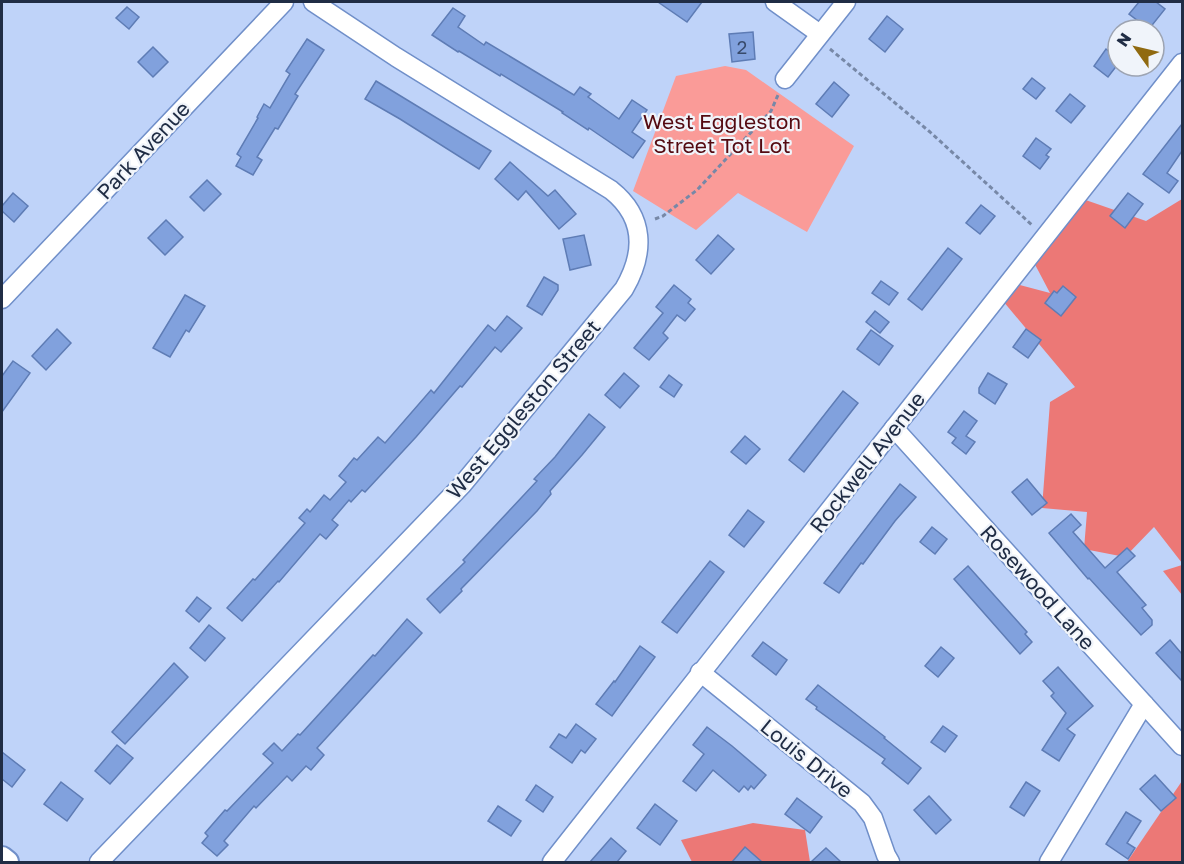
<svg xmlns="http://www.w3.org/2000/svg" width="1184" height="864" viewBox="0 0 1184 864" font-family="'Golos Text',sans-serif">
	<style>
		.green { fill: #fa9b98 }
		.forest { fill: #ec7876 }
		.building { fill: #81a1dd; stroke: #5e7cb5; stroke-width: 1.5 }
		.lines { fill: none; stroke-linecap: round; stroke-linejoin: round }
		.minor-casing { stroke: #708fc9; stroke-width: 21 }
		.major-casing { stroke: #708fc9; stroke-width: 26 }
		.path { stroke: #7788a7; stroke-width: 3; stroke-dasharray: 4.5 3; stroke-linecap: butt }
		.minor { stroke: #fff; stroke-width: 18 }
		.major { stroke: #fff; stroke-width: 22 }
		.labels { text-anchor: middle; dominant-baseline: central; stroke-width: 4.5; stroke-linejoin: round; paint-order: stroke }
		.number-label { font-size: 18px; fill: #384a6b }
		.park-label { font-size: 21px; fill: #540a11; stroke: #f0f4fa }
		.street-label { font-size: 21px; fill: #202d45; stroke: #f0f4fa }
	</style>
	<rect width="100%" height="100%" fill="#bfd3f9"/>
	<polygon class="green" points="725,66 746,70 854,146 807,232 738,193 696,230 633,191 676,76"/>
	<g class="forest">
		<polygon points="1077,197 1146,221 1182,199 1182,563 1154,527 1125,557 1084,549 1087,512 1042,508 1050,402 1075,387 998,295 1009,282 1050,293 1030,255"/>
		<polygon points="1182,565 1182,595 1163,571"/>
		<polygon points="1182,781 1182,862 1127,862"/>
		<polygon points="753,823 805,830 810,862 692,862 681,840"/>
	</g>
	<g class="building">
		<polygon points="658,2 702,2 687,22"/>
		<polygon points="1139,2 1156,2 1165,9 1149,29 1129,14"/>
		<polygon points="127,7 139,17 129,29 116,18"/>
		<polygon points="453,8 465,16 458,27 484,45 486,42 574,95 580,87 591,94 588,97 619,119 632,100 647,110 632,132 645,141 633,158 589,128 588,130 562,113 563,112 501,74 500,76 459,51 458,52 432,35"/>
		<polygon points="887,16 903,29 885,52 869,39"/>
		<polygon points="753,32 755,59 732,62 729,34"/>
		<polygon points="307,39 324,50 295,94 298,96 278,129 275,128 257,157 262,160 253,175 236,166 241,157 237,154 258,118 257,117 264,104 270,108 290,74 286,71"/>
		<polygon points="153,47 168,62 153,77 138,62"/>
		<polygon points="1106,49 1118,58 1118,64 1108,77 1094,66"/>
		<polygon points="1032,78 1045,88 1036,99 1023,89"/>
		<polygon points="376,81 491,151 479,169 400,119 365,99"/>
		<polygon points="834,82 849,95 832,117 816,104"/>
		<polygon points="1070,94 1085,106 1071,123 1056,111"/>
		<polygon points="1182,124 1182,151 1167,173 1178,181 1169,193 1143,174"/>
		<polygon points="1036,138 1051,149 1046,155 1049,157 1040,169 1023,156"/>
		<polygon points="510,162 548,196 555,190 576,214 559,229 526,191 518,200 495,179"/>
		<polygon points="207,180 221,194 204,211 190,197"/>
		<polygon points="13,193 28,206 14,222 2,211 2,206"/>
		<polygon points="1128,193 1143,204 1125,228 1110,216"/>
		<polygon points="981,205 995,216 980,234 966,223"/>
		<polygon points="166,220 183,237 165,255 148,238"/>
		<polygon points="584,235 591,265 570,270 563,239"/>
		<polygon points="718,235 734,249 711,274 696,260"/>
		<polygon points="948,248 962,259 922,310 908,299"/>
		<polygon points="544,277 558,285 558,290 542,315 527,306"/>
		<polygon points="881,281 898,293 889,305 872,293"/>
		<polygon points="674,285 691,299 688,303 695,309 685,321 677,315 663,333 668,338 649,360 634,348 663,313 656,307"/>
		<polygon points="1063,286 1076,297 1061,316 1045,303 1054,291 1057,293"/>
		<polygon points="185,295 205,306 189,332 186,330 170,357 153,348"/>
		<polygon points="875,311 889,322 880,333 866,322"/>
		<polygon points="507,316 522,328 501,352 495,347 462,387 460,386 416,437 365,492 362,490 351,502 349,500 332,520 338,525 326,539 320,534 279,582 278,581 242,621 227,608 253,579 255,580 305,523 299,518 307,509 310,512 324,495 330,500 346,482 339,476 354,458 357,460 378,437 385,443 431,390 434,393 488,325 495,331"/>
		<polygon points="57,329 71,343 46,370 32,356"/>
		<polygon points="1026,329 1041,340 1028,358 1013,347"/>
		<polygon points="871,330 893,346 879,365 857,349"/>
		<polygon points="13,361 30,373 2,412 2,376"/>
		<polygon points="624,373 639,386 620,408 605,395"/>
		<polygon points="988,373 1007,384 995,404 979,393 979,388"/>
		<polygon points="669,375 682,385 674,397 660,387"/>
		<polygon points="843,391 858,403 804,472 789,460"/>
		<polygon points="964,411 977,421 966,436 975,442 966,454 952,443 956,438 948,432"/>
		<polygon points="589,414 605,427 582,455 550,491 551,494 537,511 461,589 462,591 440,613 427,599 465,562 463,560 537,481 534,479 555,457"/>
		<polygon points="745,436 760,449 746,464 731,452"/>
		<polygon points="1027,479 1047,503 1032,515 1012,492"/>
		<polygon points="900,484 916,497 895,521 863,564 861,563 839,593 824,583"/>
		<polygon points="748,510 764,522 744,547 729,535"/>
		<polygon points="1071,514 1081,525 1073,532 1105,568 1127,548 1135,556 1117,572 1146,605 1142,608 1152,620 1152,625 1141,635 1089,578 1088,579 1049,533"/>
		<polygon points="932,527 947,539 935,554 920,542"/>
		<polygon points="710,561 724,572 677,633 662,622"/>
		<polygon points="968,566 1027,632 1025,634 1032,642 1020,654 954,579"/>
		<polygon points="197,597 211,608 199,622 186,611"/>
		<polygon points="407,619 422,633 317,748 324,755 311,770 306,766 292,781 287,776 256,808 254,806 224,841 228,845 217,856 202,843 208,836 205,833 225,810 227,811 273,763 263,754 274,743 282,751 298,734 300,735 373,655 375,656"/>
		<polygon points="209,625 225,638 205,661 190,648"/>
		<polygon points="1170,640 1182,654 1182,681 1156,653"/>
		<polygon points="763,642 787,660 776,675 752,656"/>
		<polygon points="640,646 655,657 612,716 596,704 614,681 615,682"/>
		<polygon points="941,647 954,658 938,677 925,666"/>
		<polygon points="174,663 188,677 125,744 112,732"/>
		<polygon points="1058,667 1093,706 1067,729 1075,735 1059,761 1042,750 1066,713 1051,696 1054,693 1043,681"/>
		<polygon points="818,685 885,737 884,738 921,768 908,784 882,763 885,759 816,709 817,707 806,699"/>
		<polygon points="576,724 596,739 585,753 581,750 572,763 550,747 559,734 566,738"/>
		<polygon points="943,726 957,736 945,752 931,742"/>
		<polygon points="707,727 732,746 766,775 754,789 751,786 748,790 744,786 739,792 713,770 696,791 683,781 704,754 693,745"/>
		<polygon points="117,745 133,758 110,784 95,771"/>
		<polygon points="2,752 25,770 12,787 2,779"/>
		<polygon points="1155,775 1176,798 1161,811 1140,789"/>
		<polygon points="61,782 83,799 67,821 44,804"/>
		<polygon points="1026,782 1040,791 1024,816 1010,807"/>
		<polygon points="536,785 553,797 543,812 526,800"/>
		<polygon points="929,796 951,820 936,834 914,810"/>
		<polygon points="797,798 822,817 810,833 785,814"/>
		<polygon points="655,804 677,821 660,845 637,828"/>
		<polygon points="498,806 521,821 511,836 488,821"/>
		<polygon points="1126,812 1141,821 1127,843 1135,848 1128,859 1106,844"/>
		<polygon points="611,838 626,851 617,862 590,862"/>
		<polygon points="745,847 762,862 732,862"/>
		<polygon points="826,848 841,862 811,862"/>
	</g>
	<g class="lines">
		<defs>
			<g id="minor">
				<polyline points="775,2 820,34"/>
				<polyline points="785,79 846,2"/>
				<polyline points="2,299 284,2"/>
				<polyline points="894,428 1182,746"/>
				<polyline points="700,672 862,803 873,818 886,855 890,862"/>
				<path d="M 99,862 L 462,485 L 624,289 C 645,253 645,217 611,190 L 396,57 L 313,2"/>
				<polyline points="552,862 1182,63"/>
				<polyline points="1049,862 1144,704"/>
			</g>
			<polyline id="major" points="2,858 7,862"/>
		</defs>
		<use href="#minor" class="minor-casing"/>
		<use href="#major" class="major-casing"/>
		<g class="path">
			<polyline points="830,49 930,132 1032,225"/>
			<polyline points="655,219 663,216 697,190 771,111 778,95"/>
		</g>
		<use href="#minor" class="minor"/>
		<use href="#major" class="major"/>
	</g>
	<g class="labels">
		<g class="number-label">
			<text x="742" y="47">2</text>
		</g>
		<g class="park-label">
			<text x="722" y="121">West Eggleston<tspan x="722" dy="24">Street Tot Lot</tspan></text>
		</g>
		<g class="street-label">
			<text transform="translate(143 150) rotate(-47)">Park Avenue</text>
			<text transform="translate(523 409) rotate(-50)">West Eggleston Street</text>
			<text transform="translate(867 462) rotate(-52)">Rockwell Avenue</text>
			<text transform="translate(1038 587) rotate(48)">Rosewood Lane</text>
			<text transform="translate(807 758) rotate(39)">Louis Drive</text>
		</g>
	</g>
	<rect width="1184" height="864" fill="none" stroke="#202d45" stroke-width="6"/>
	<g transform="translate(1136 48) rotate(304)"><circle r="28" fill="#f0f4fa" stroke="#9da4b2" stroke-width="1.5"/>
	<path d="M0-4.5L10 22L0 15L-10 22Z" fill="#906a10"/>
	<text y="-9" font-size="16" font-weight="bold" text-anchor="middle" fill="#202d45">N</text>
	</g>
</svg>
